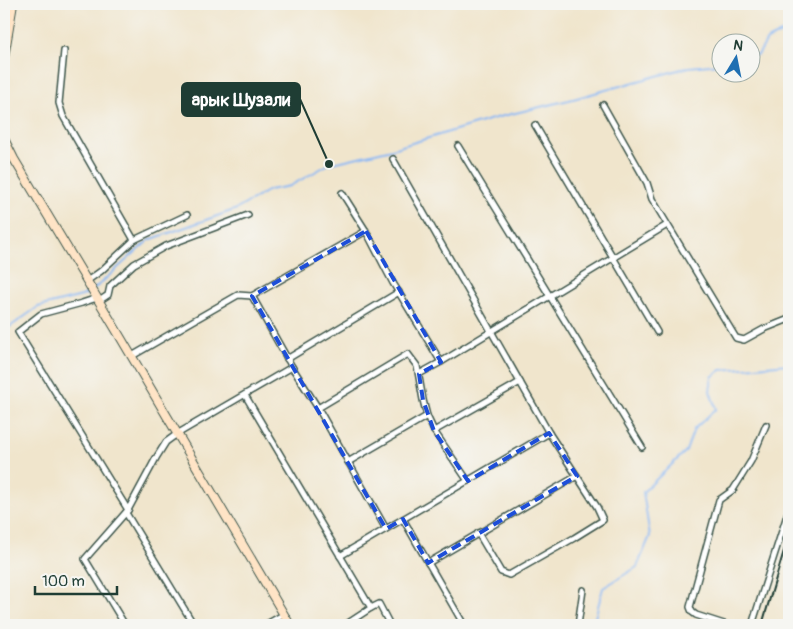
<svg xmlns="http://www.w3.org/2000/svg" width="793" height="629" viewBox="0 0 793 629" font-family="Pangolin,sans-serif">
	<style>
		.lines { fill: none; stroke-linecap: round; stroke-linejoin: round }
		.stream { stroke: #89b8f4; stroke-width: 2 }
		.minor-casing { stroke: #3e564b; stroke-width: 8 }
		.secondary-casing { stroke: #3e564b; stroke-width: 10 }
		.minor { stroke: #fff; stroke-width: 5 }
		.secondary { stroke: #ffe4c6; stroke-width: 8 }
		.rail { stroke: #1f3d34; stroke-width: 2 }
		.marked { fill: none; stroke: #1d4ed8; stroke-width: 4; stroke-dasharray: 10 6; stroke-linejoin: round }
		.leader { fill: none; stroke: #1f3d34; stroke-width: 2 }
		.callout-dot { fill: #1f3d34; stroke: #f6f6f2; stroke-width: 2 }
		.callout { fill: #1f3d34; stroke: #1f3d34; stroke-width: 2 }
		.callout-label { font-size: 18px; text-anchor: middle; font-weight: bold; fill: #fff }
	</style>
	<rect width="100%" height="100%" fill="#f6f6f2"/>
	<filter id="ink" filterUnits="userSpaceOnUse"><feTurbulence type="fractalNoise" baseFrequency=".02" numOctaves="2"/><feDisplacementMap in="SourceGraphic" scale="10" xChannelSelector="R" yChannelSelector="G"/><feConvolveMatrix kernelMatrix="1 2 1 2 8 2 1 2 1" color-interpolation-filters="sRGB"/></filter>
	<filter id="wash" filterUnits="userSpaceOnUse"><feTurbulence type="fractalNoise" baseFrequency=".0096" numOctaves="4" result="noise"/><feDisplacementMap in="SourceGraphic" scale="20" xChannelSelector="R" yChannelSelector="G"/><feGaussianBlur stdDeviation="1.12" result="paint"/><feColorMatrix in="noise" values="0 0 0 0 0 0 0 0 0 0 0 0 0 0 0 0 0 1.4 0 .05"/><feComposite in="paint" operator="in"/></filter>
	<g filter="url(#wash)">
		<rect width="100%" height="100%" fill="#f0e5cc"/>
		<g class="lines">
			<g class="stream">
				<polyline points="750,57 758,55 767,40 789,29"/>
				<polyline points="94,289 149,240 237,209 269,190 290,186 329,164 392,149 499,117 573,99 689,67 720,64"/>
				<polyline points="4,331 38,307 82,296 90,292"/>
				<polyline points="593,625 603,588 637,567 650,536 643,492 686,451 694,429 716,409 710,391 712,377 721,370 789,364"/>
			</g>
		</g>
	</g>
	<g filter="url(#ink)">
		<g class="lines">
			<defs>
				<g id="minor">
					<polyline points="64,51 59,103 63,116 134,240"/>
					<polyline points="603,105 647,183 652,199 736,338 744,340 764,329 789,319"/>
					<polyline points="535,125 657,332"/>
					<polyline points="458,146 642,447"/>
					<polyline points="393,159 549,433 597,507 603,520 574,538 509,575 501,572 478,533"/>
					<polyline points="342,193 366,231 393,283 441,362"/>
					<polyline points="87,281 101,271 134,240 187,215"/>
					<polyline points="252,296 292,367 318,408 386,529"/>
					<polyline points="97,298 82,303 41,314 18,332 128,510"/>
					<polyline points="99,301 108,295 110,286 134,264 166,246 248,215"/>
					<polyline points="132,356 238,295 252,296 366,231"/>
					<polyline points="287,359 399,292"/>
					<polyline points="419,374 441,362 667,225"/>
					<polyline points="245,395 371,608"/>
					<polyline points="318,408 408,354 417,366 423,400 427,416 434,431 468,481"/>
					<polyline points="434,431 520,382"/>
					<polyline points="348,462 427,416"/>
					<polyline points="126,513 194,625"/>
					<polyline points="403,519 464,625"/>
					<polyline points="340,556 549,433"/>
					<polyline points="428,563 577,476"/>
					<polyline points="125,625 85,559 128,510 156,458 166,442 177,434 292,367"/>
					<polyline points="265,625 283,615"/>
					<polyline points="345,625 371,608 379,604 390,625"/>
					<polyline points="578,625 583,590"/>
					<polyline points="727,625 696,615 692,612 690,607 719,500 733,490 751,461 766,425"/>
					<polyline points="752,625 789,509"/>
				</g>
				<g id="secondary">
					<polyline points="4,57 13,4"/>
					<polyline points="4,139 14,159 115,328 290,625"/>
				</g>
			</defs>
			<use href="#minor" class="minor-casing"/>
			<use href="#secondary" class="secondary-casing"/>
			<use href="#minor" class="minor"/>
			<use href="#secondary" class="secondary"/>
			<polyline class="rail" points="762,625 789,534"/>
		</g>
	</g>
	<path class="marked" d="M 366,231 L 441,362 L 419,374 L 423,400 L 434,431 L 468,481 L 549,433 L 577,476 L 428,563 L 403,519 L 386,529 L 252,296 Z"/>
	<path class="leader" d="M329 164L300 99"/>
	<circle class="callout-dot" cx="329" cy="164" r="5"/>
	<rect class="callout" x="182" y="83" width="118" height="33" rx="5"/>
	<g class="callout-label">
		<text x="241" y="106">арык Шузали</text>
	</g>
	<rect width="793" height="629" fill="none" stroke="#f6f6f2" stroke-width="20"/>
	<g transform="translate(736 58) rotate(10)"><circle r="24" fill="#f6f6f2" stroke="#a0aca6"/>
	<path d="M0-4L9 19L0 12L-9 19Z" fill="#1f6fb2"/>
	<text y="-8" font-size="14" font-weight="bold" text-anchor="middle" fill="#1f3d34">N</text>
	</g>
	<path d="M35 586v8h82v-8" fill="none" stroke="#1f3d34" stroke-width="2.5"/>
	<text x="42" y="586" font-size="15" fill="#1f3d34" stroke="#f6f6f2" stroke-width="4" paint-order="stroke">100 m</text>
</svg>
